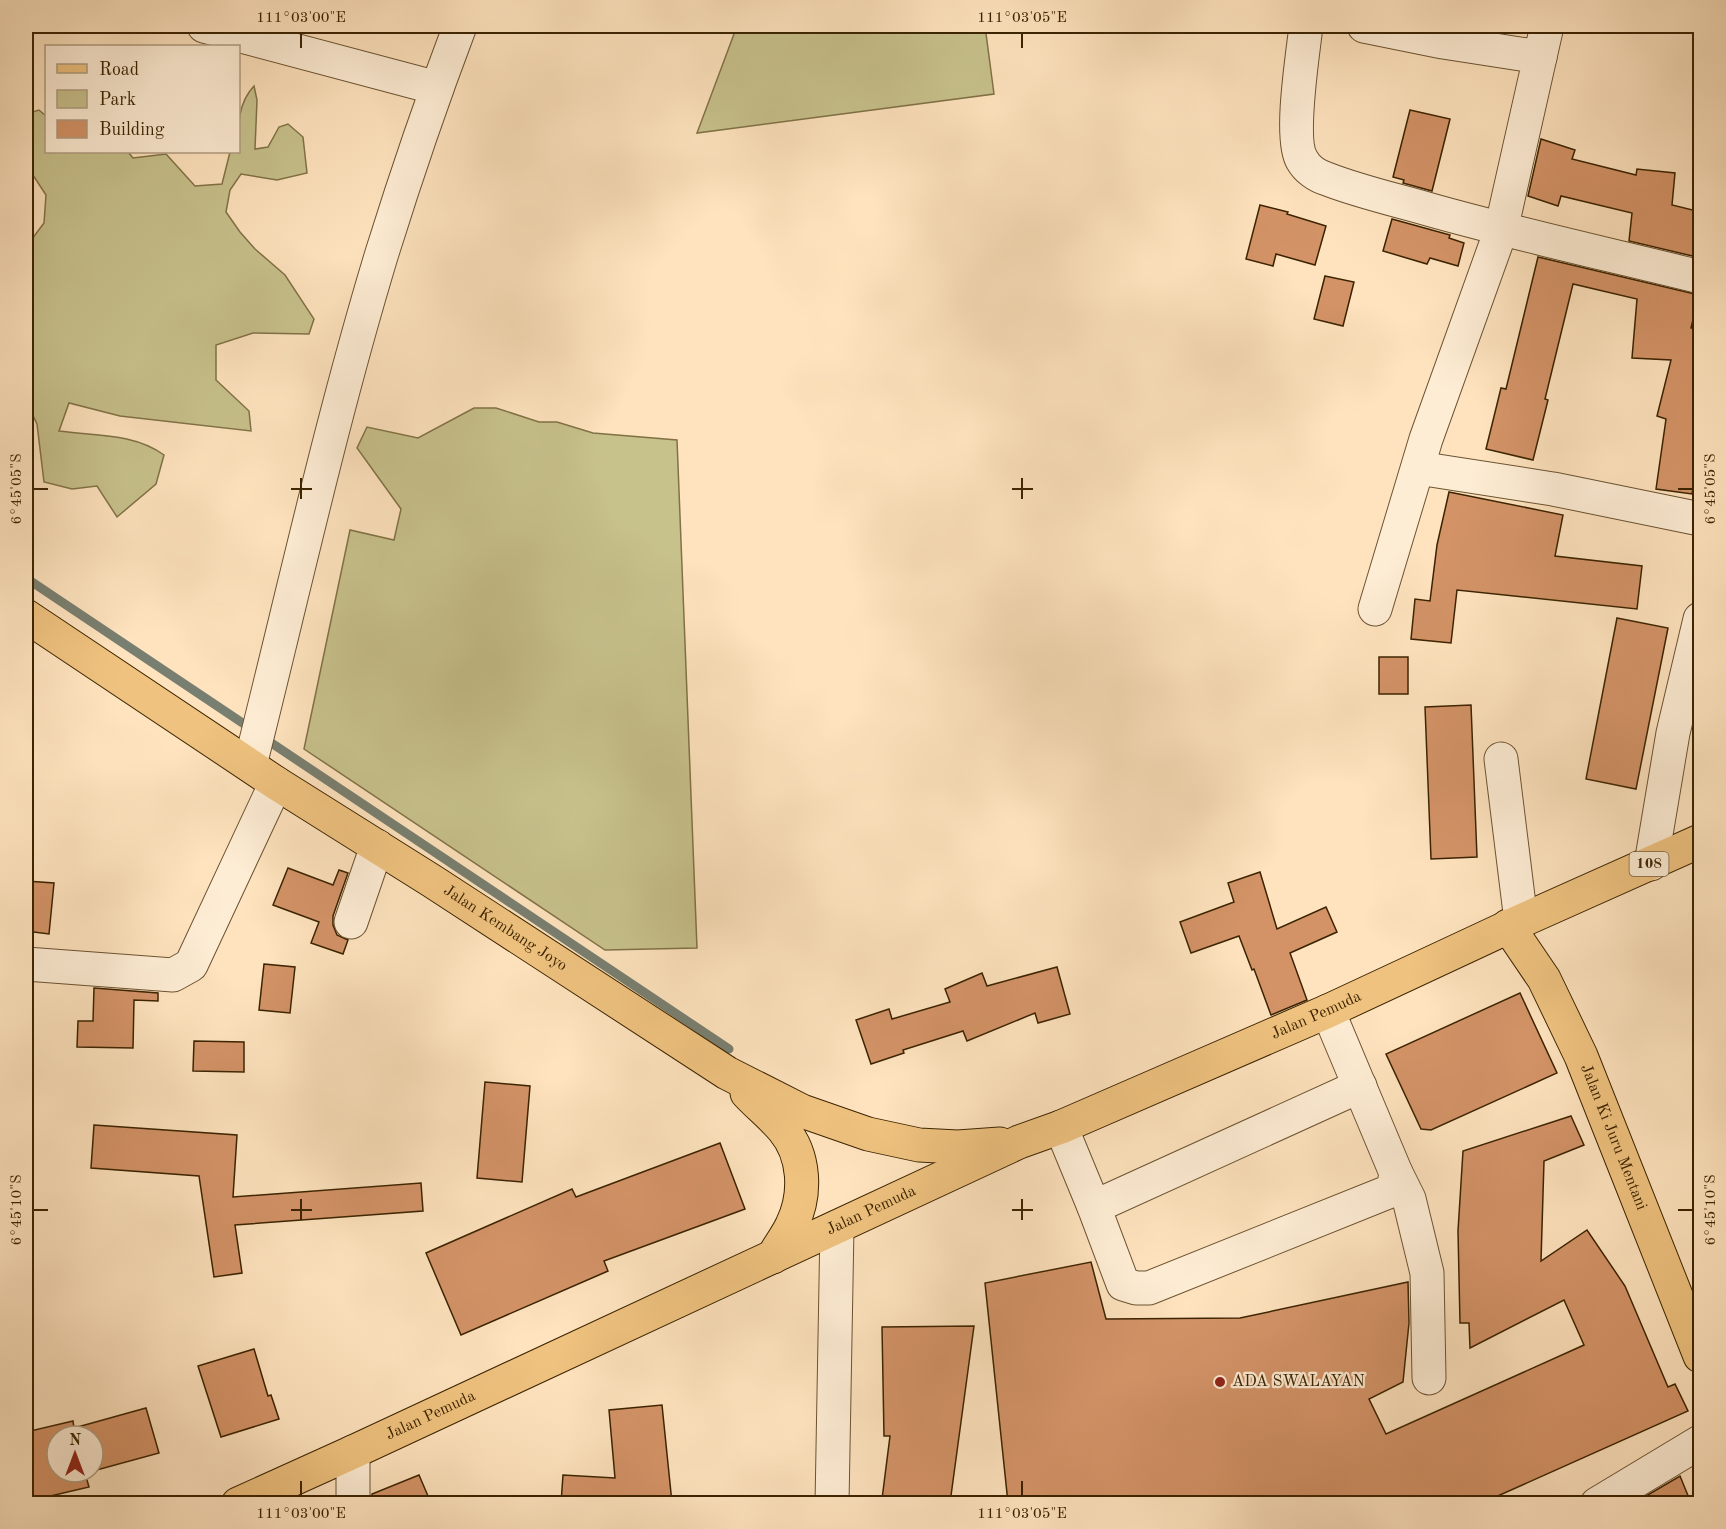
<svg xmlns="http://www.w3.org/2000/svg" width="1726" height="1529" viewBox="0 0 1726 1529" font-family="'Old Standard TT',serif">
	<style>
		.green { fill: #c7c18c; stroke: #817246; stroke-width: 1.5 }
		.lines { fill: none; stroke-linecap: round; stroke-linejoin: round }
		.stream { stroke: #797f70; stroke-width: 9 }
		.building { fill: #d39367; stroke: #3b2301; stroke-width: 1.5 }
		.minor-casing { stroke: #6c5330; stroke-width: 35 }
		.major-casing { stroke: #3b2301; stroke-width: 35 }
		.minor { stroke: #feedd5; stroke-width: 33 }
		.major { stroke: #efc27f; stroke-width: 33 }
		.ticks { fill: none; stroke: #3b2301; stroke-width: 2 }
		.poi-dot { fill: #8f2418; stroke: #feedd5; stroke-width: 2 }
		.labels { text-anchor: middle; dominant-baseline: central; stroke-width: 4.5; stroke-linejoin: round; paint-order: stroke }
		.shield { fill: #feedd5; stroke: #766041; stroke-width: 1.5 }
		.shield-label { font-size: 15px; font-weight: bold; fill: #3b2301 }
		.street-label { font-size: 16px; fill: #3b2301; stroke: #feedd5 }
		.poi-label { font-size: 16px; fill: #3b2301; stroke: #feedd5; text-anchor: start }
		.neatline { fill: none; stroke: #3b2301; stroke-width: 2 }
		.ticks-label { font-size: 15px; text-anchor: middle; fill: #3b2301 }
	</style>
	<rect width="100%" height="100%" fill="#fee3be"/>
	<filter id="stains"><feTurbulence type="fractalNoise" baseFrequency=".00333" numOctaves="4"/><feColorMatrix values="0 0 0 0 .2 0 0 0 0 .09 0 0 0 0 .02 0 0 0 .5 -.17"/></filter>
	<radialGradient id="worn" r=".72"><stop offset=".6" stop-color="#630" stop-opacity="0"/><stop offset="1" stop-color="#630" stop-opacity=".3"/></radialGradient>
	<g class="green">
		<polygon points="737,26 985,26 994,94 697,133"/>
		<path d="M 254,86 L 257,100 L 255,149 L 268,147 L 279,127 L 288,124 L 303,137 L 307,173 L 277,180 L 241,174 L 230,190 L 226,212 L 240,232 L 255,249 L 285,275 L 314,319 L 309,334 L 253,333 L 216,345 L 216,380 L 249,411 L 251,431 L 120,416 L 69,403 L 59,431 C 95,436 134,433 164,455 L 156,484 L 117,517 L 97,486 L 72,489 L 44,482 L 37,424 L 26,401 L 26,247 L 44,223 L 46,195 L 31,172 L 26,169 L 26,114 L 39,110 L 46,116 L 46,152 L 128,152 L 133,158 L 166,154 L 195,186 L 222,184 L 230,152 L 238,152 C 238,128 237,104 254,86 Z"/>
		<polygon points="474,408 496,408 539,422 557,422 593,433 677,440 697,948 605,950 304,749 350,530 394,540 401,509 357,448 367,427 418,438"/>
	</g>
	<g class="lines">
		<g class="stream">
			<polyline points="26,578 253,730"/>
			<polyline points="264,738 729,1049"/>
		</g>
	</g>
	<g class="building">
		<polygon points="1410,110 1450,119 1432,191 1403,183 1404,180 1393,177"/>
		<polygon points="1541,139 1575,150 1572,159 1636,175 1637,169 1675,173 1672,205 1701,212 1701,258 1629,241 1632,213 1561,196 1558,206 1528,196"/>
		<polygon points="1260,205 1288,212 1287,214 1326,226 1315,265 1276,254 1273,266 1246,259"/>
		<polygon points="1392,219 1450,235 1449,238 1464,243 1458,266 1430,258 1427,264 1383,251"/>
		<polygon points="1538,257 1699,295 1691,328 1701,330 1701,437 1692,494 1656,489 1666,419 1657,416 1671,360 1632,358 1637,299 1573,284 1545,399 1548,400 1533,460 1486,449 1501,388 1506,389"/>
		<polygon points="1325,276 1354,282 1343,326 1314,319"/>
		<polygon points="1449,492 1563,515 1555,556 1642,566 1637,609 1457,590 1451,643 1411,639 1415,599 1430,601 1437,545"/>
		<polygon points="1617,618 1668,628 1636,789 1586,779"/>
		<rect x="1379" y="657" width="29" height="37"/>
		<polygon points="1471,705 1477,857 1431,859 1425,707"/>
		<polygon points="288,868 333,885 339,870 348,873 333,916 333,925 337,935 348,940 343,954 311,943 319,922 273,905"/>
		<polygon points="1260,872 1277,929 1326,907 1337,932 1290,953 1307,1000 1271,1015 1254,969 1252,970 1239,936 1191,953 1180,922 1234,902 1228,883"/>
		<polygon points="26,881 54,883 49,934 26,931"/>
		<polygon points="264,964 295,967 290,1013 259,1010"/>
		<polygon points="1057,967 1070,1014 1038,1023 1035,1013 967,1041 963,1031 903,1050 904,1053 871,1064 856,1020 889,1009 892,1019 950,1002 945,989 982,973 987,986"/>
		<polygon points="94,988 158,993 158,1001 134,1000 133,1048 77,1047 78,1021 93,1021"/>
		<polygon points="1520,993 1557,1073 1431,1130 1421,1129 1386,1054"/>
		<polygon points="194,1041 244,1042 244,1072 193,1071"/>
		<polygon points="485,1082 530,1086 522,1182 477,1178"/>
		<polygon points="1571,1116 1584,1145 1544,1161 1541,1261 1587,1230 1625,1286 1668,1387 1675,1384 1688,1411 1482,1503 1008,1503 985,1283 1091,1262 1106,1319 1240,1318 1408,1282 1409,1323 1403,1382 1369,1399 1386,1434 1584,1345 1564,1300 1470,1348 1469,1323 1460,1323 1458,1231 1463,1151"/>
		<polygon points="94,1125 237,1135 233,1197 421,1183 423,1211 235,1225 242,1273 214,1277 199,1176 91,1168"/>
		<polygon points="720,1143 745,1209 604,1261 608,1271 461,1335 426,1253 572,1189 576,1197"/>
		<polygon points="974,1326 950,1503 915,1503 882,1499 890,1436 884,1436 882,1327"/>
		<polygon points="254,1349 268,1396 271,1395 279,1419 221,1437 198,1366"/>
		<polygon points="662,1405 672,1503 561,1503 563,1475 615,1478 609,1410"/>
		<polygon points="146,1408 159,1453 93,1471 93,1436 57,1436 57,1472 90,1472 85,1473 89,1487 29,1501 26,1485 26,1432 73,1421 74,1428"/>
		<polygon points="419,1475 431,1503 372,1503 372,1494"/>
		<polygon points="1680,1476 1691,1503 1634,1503"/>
	</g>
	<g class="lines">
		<defs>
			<g id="minor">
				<polyline points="204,26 437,88"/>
				<path d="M 1306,26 C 1303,53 1289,139 1302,160 C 1307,169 1317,176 1327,179 C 1360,192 1397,200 1431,210 C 1520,235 1611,255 1700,277"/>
				<polyline points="1364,26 1443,42 1540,57 1501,230 1426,439 1375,609"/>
				<polyline points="1540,57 1547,26"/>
				<polyline points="1418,468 1553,489 1700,519"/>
				<polyline points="1501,759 1521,921"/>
				<path d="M 250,765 C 293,594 331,421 382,253 C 406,176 432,100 460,26"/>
				<polyline points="1651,864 1673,733 1700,619"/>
				<polyline points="351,922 377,846"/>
				<polyline points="26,964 173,975 191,965 276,783"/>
				<polyline points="1061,1127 1094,1207 1123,1284 1136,1288 1149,1288 1393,1190 1396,1173 1328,1011"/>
				<polyline points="1396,1173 1409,1199 1427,1273 1429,1378"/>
				<polyline points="1094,1207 1360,1086"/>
				<polyline points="353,1452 353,1504"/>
				<polyline points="832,1504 837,1227"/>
				<polyline points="1597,1504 1700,1442"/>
			</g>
			<g id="major">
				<path id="s1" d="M 26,616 L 276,783 L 432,881 L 727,1073 L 802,1111 L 868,1134 L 919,1145 L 958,1147 L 1000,1144"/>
				<path id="s2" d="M 1508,926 L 1544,979 L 1581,1056 L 1700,1356"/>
				<path d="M 747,1093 C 758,1105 772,1116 783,1129 C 805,1155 807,1194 792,1225 C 787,1236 779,1246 773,1257"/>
				<path id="s3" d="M 238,1504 L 353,1452 L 1019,1142 L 1061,1127 L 1328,1011 L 1521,921 L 1700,841"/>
			</g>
		</defs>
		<use href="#minor" class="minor-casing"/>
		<use href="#major" class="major-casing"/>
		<use href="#minor" class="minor"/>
		<use href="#major" class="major"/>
	</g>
	<path class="ticks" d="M 301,33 L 301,48M 1022,33 L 1022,48M 301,478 L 301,499M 1022,478 L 1022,499M 33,489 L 48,489M 291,489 L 312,489M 1012,489 L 1033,489M 1678,489 L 1693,489M 301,1199 L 301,1220M 1022,1199 L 1022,1220M 33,1210 L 48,1210M 291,1210 L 312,1210M 1012,1210 L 1033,1210M 1678,1210 L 1693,1210M 301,1481 L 301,1496M 1022,1481 L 1022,1496"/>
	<circle class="poi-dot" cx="1220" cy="1382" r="6"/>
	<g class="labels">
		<rect class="shield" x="1629.5" y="852" width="39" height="24" rx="4.5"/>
		<g class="shield-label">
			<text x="1649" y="864">108</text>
		</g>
		<g class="street-label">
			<text stroke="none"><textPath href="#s1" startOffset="572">Jalan Kembang Joyo</textPath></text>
			<text stroke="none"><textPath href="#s3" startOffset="1184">Jalan Pemuda</textPath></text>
			<text stroke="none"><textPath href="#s2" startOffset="237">Jalan Ki Juru Mentani</textPath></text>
			<text stroke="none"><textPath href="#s3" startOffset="698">Jalan Pemuda</textPath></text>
			<text stroke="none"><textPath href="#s3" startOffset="212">Jalan Pemuda</textPath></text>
		</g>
		<g class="poi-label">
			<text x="1232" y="1382">ADA SWALAYAN</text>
		</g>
	</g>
	<rect width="1726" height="1529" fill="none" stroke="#fee3be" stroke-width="66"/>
	<rect x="45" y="45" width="195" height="108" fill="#feedd5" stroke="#b09c80" stroke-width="1.5"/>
	<rect x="57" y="64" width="30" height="9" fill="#efc27f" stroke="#b09c80" stroke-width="1.5"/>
	<text x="99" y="75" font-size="18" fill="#3b2301">Road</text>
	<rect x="57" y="90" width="30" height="18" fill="#c7c18c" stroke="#b09c80" stroke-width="1.5"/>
	<text x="99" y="105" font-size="18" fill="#3b2301">Park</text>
	<rect x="57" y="120" width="30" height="18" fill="#d39367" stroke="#b09c80" stroke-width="1.5"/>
	<text x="99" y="135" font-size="18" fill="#3b2301">Building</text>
	<g transform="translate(75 1454)"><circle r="28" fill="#feedd5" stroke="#b09c80" stroke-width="1.5"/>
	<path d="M0-4.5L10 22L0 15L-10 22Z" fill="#8f2418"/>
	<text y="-9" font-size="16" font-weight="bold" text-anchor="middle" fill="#3b2301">N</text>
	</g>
	<rect x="33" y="33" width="1660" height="1463" class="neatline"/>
	<g class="ticks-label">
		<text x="301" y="22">111°03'00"E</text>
		<text x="1022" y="22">111°03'05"E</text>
		<text transform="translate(16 489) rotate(-90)" y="5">6°45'05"S</text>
		<text transform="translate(1710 489) rotate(-90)" y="5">6°45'05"S</text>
		<text transform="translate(16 1210) rotate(-90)" y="5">6°45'10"S</text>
		<text transform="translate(1710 1210) rotate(-90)" y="5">6°45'10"S</text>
		<text x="301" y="1518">111°03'00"E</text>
		<text x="1022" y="1518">111°03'05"E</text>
	</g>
	<rect width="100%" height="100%" filter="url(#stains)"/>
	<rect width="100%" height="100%" fill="url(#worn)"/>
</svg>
